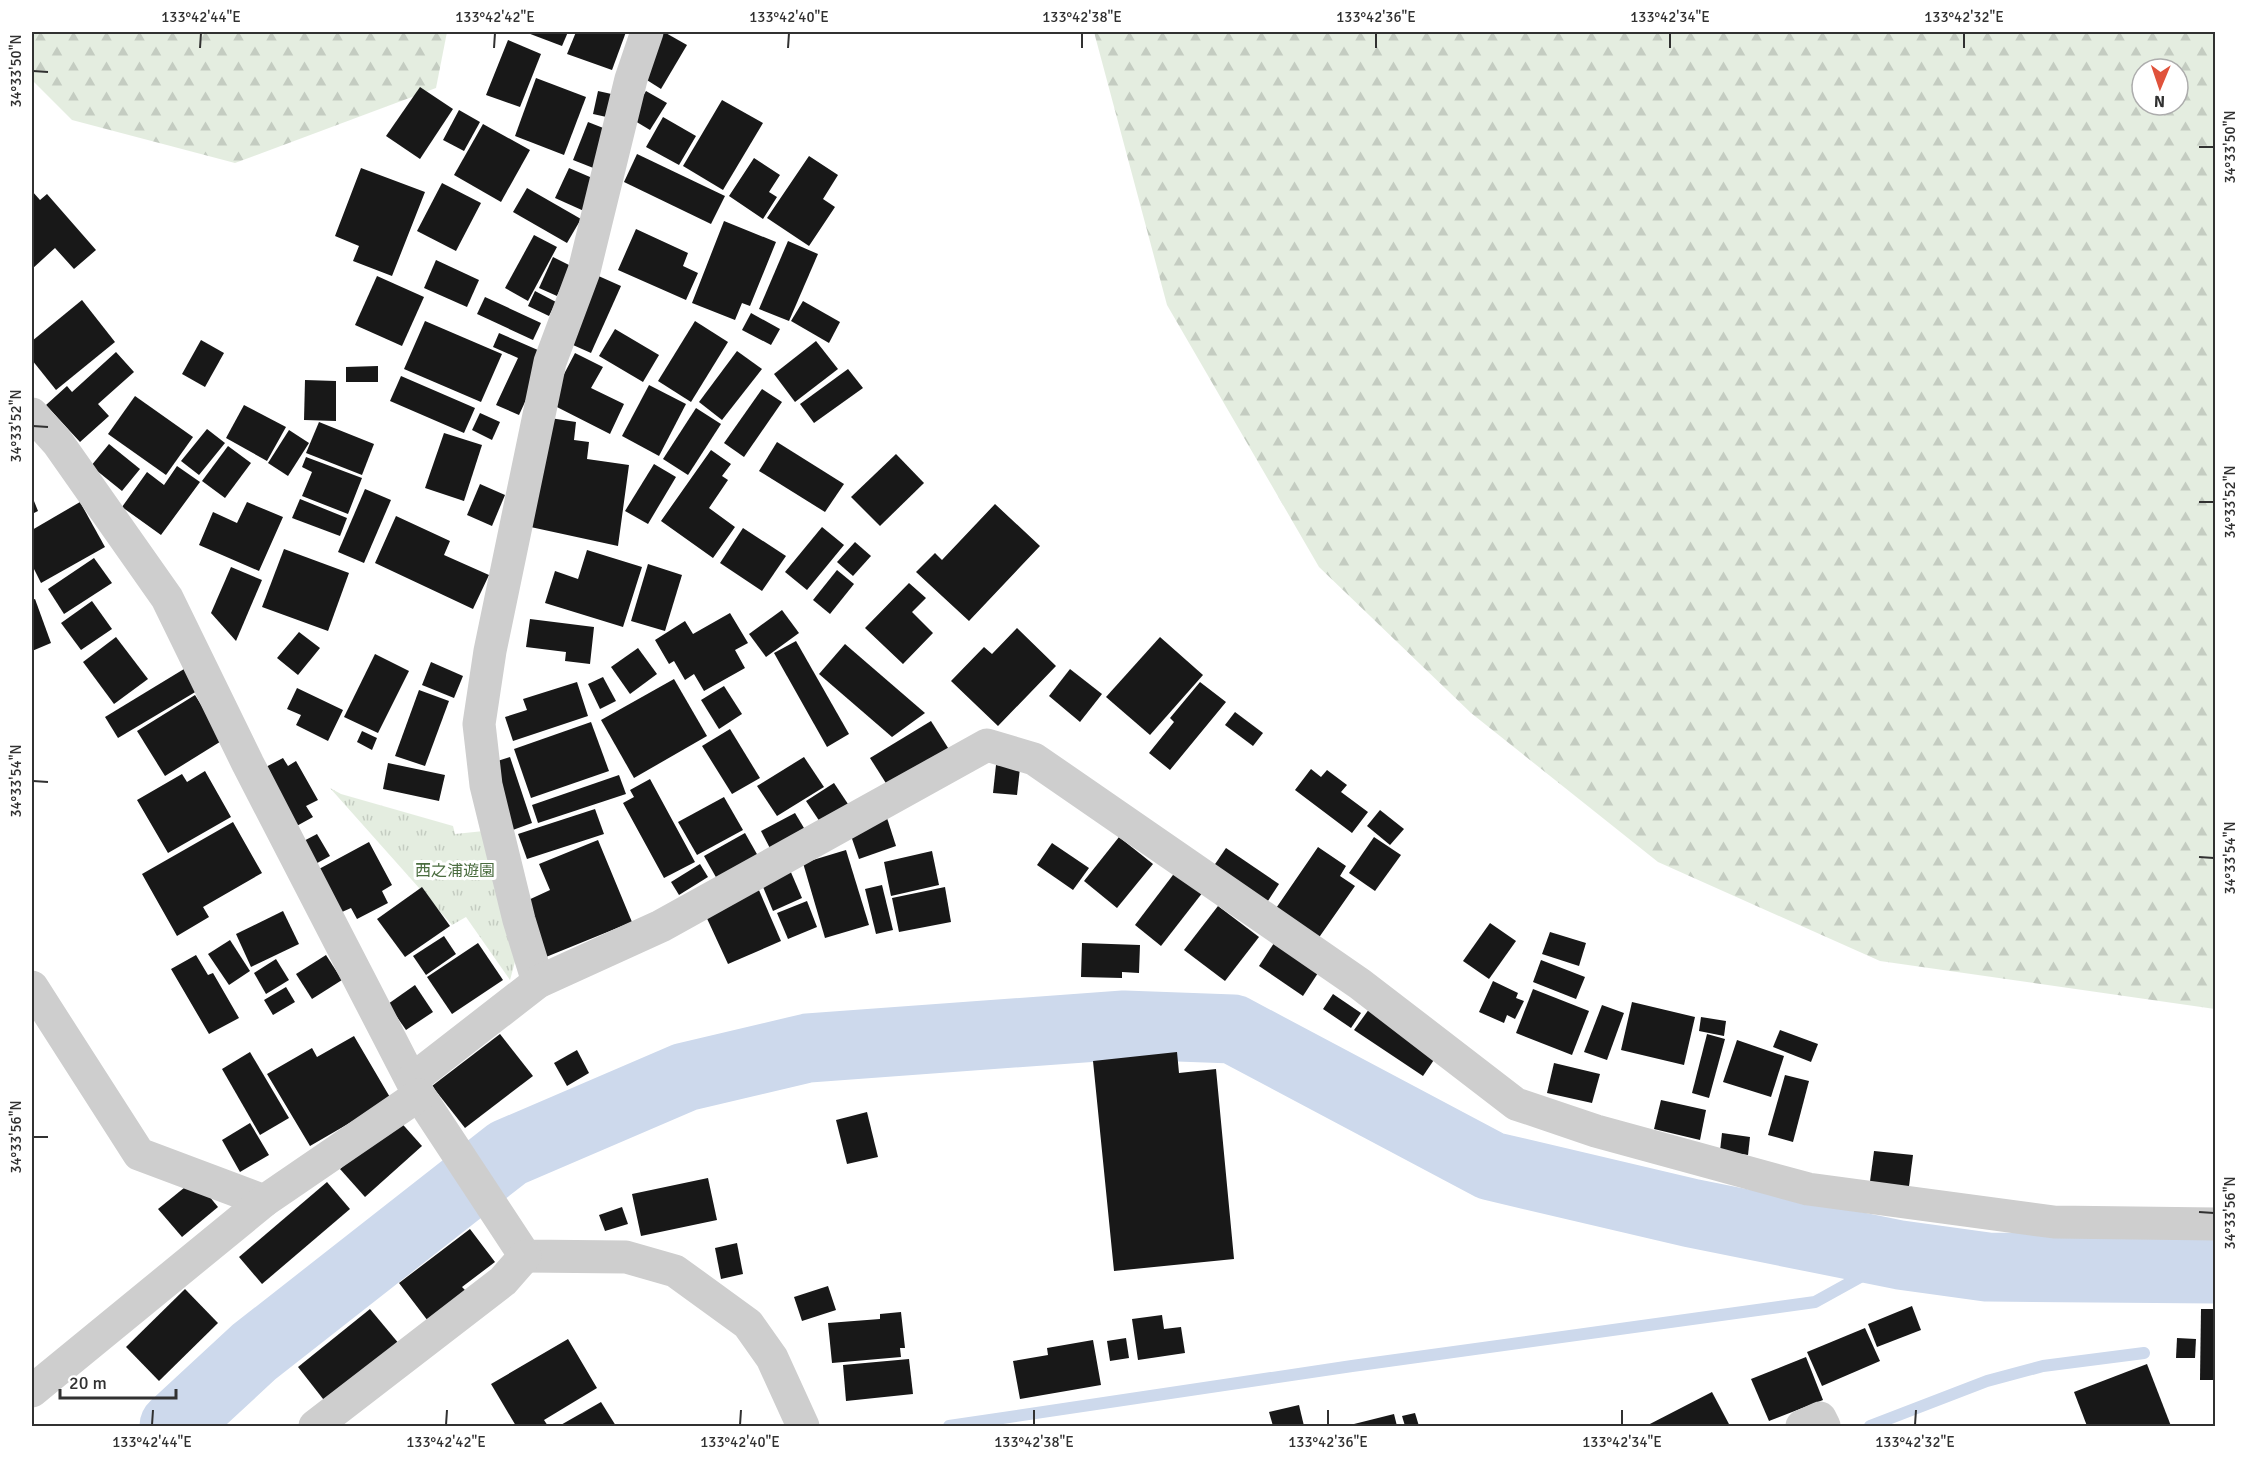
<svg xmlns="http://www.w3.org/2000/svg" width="2247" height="1458" viewBox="0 0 2247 1458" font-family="Signika,'Noto Sans JP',sans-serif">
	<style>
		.forest { fill: url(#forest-firs); fill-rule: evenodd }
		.park { fill: url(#park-tufts) }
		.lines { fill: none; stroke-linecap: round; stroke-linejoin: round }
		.stream { stroke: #cdd9ec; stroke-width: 12 }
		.river { stroke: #cdd9ec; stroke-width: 69 }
		.building { fill: #181818 }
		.minor { stroke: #cecece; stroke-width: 33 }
		.ticks { fill: none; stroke: #313131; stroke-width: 2 }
		.labels { text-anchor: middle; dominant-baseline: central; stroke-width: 6; stroke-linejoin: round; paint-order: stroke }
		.park-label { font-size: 16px; fill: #4a6c3f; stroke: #fff }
		.neatline { fill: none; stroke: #313131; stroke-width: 2 }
		.ticks-label { font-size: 15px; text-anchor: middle; fill: #313131 }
	</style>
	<defs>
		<pattern id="forest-firs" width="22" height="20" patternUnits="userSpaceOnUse" patternTransform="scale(1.5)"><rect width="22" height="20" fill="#e4ede0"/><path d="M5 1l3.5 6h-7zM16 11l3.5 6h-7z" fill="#c4ccc1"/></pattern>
		<pattern id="park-tufts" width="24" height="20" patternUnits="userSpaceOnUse" patternTransform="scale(1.5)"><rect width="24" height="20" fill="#e4ede0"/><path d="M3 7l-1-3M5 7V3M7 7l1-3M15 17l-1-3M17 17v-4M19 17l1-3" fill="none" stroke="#c4ccc1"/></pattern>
	</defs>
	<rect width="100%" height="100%" fill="#fff"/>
	<g class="forest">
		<polygon points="32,32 447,32 436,88 235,163 72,120 32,80"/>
		<path d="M 1094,32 L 2215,32 L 2215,1009 L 1880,961 L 1658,862 L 1471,713 L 1319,567 L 1167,305 ZM 2142,69 L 2178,69 L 2178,105 L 2142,105 Z"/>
	</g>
	<polygon class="park" points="330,788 341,794 453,826 455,834 484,831 516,958 510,980 466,917 452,925"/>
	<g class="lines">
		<g class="stream">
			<polyline points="949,1426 1352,1366 1815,1302 1900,1255"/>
			<polyline points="1870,1426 1987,1381 2043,1366 2144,1353"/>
		</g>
		<polyline class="river" points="174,1426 254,1352 508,1153 685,1077 808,1048 1124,1025 1233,1029 1491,1166 1691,1213 1900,1255 1987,1267 2216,1269"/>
	</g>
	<g class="building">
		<polygon points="525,32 568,32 562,46"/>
		<polygon points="576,32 626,32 612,70 567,54"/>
		<polygon points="664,32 687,45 661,89 639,75"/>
		<polygon points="508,40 541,54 520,107 486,95"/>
		<polygon points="536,78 586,97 564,155 515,136"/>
		<polygon points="420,87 453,109 420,159 386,136"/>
		<polygon points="598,91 616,95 611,118 593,114"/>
		<polygon points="646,91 667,103 650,130 630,118"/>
		<polygon points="722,100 763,123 723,190 683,166"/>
		<polygon points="459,110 480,122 464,151 443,140"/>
		<polygon points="663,117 696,136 679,165 646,147"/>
		<polygon points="588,122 616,133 601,171 573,160"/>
		<polygon points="483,124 530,150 501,202 454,175"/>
		<polygon points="637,154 725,196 711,224 624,182"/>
		<polygon points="809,156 838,175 823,199 835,207 809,246 767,218"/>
		<polygon points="754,158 780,175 769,192 777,197 763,219 729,196"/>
		<polygon points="361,168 425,192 392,276 353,261 359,246 335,236"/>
		<polygon points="569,168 597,180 584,211 555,198"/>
		<polygon points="442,183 481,203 456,251 417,231"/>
		<polygon points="527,188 581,219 567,243 513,212"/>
		<polygon points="32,191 40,200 47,194 96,250 74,269 55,248 32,269"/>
		<polygon points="724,221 776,242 750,306 742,303 735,320 692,303"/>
		<polygon points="636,229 688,253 683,266 698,273 686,300 618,270"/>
		<polygon points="534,235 557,247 528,301 505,288"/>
		<polygon points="788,241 818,254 789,321 759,309"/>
		<polygon points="553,257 571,266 557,296 539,288"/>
		<polygon points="436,260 479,280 467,307 424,288"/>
		<polygon points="594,274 621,286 591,353 564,341"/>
		<polygon points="377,276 424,297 402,346 355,325"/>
		<polygon points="535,291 556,302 549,316 528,306"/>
		<polygon points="485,297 541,323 533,340 477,314"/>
		<polygon points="82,300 115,342 56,390 32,360 32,341"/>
		<polygon points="803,301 840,322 829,343 791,321"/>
		<polygon points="751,313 780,329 771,345 742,330"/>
		<polygon points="425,321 502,354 481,402 404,369"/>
		<polygon points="695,321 728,342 691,402 658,381"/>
		<polygon points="615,329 659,355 643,382 599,356"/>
		<polygon points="499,333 547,354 519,415 496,405 518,358 493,347"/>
		<polygon points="201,340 224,353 205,387 182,374"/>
		<polygon points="816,341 838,369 795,402 774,374"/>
		<polygon points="737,351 762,369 722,420 699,402"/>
		<polygon points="116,352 134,372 98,404 109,416 80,442 46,405 67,386 72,392"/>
		<polygon points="575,353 603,367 591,388 624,404 610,434 549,403"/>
		<polygon points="378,366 378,382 346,382 346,367"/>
		<polygon points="848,369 863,388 814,423 800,404"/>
		<polygon points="401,376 475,408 464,433 390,401"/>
		<polygon points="305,380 336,381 336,421 304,420"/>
		<polygon points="649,385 686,404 659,456 622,436"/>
		<polygon points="762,389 782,402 744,457 724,443"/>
		<polygon points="135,396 193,437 166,475 108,434"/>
		<polygon points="244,405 286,427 267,461 226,438"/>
		<polygon points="696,408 721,424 688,475 663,459"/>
		<polygon points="480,413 500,422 492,440 472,430"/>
		<polygon points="550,418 576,422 574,440 589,442 587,459 629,465 618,546 526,526"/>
		<polygon points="319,422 374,444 362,475 306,453"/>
		<polygon points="207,429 225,443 199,475 181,461"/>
		<polygon points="289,430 309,443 288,476 268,463"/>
		<polygon points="444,433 482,445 464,501 425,488"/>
		<polygon points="777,442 844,484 825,512 759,471"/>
		<polygon points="109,444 140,469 122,491 91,466"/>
		<polygon points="228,446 251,463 225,498 202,481"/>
		<polygon points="711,450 731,464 722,476 728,480 709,508 735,527 713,558 661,521"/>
		<polygon points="896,454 924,483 880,526 851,497"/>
		<polygon points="306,457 362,478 348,514 302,496 312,472 302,467"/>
		<polygon points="654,464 676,477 648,524 625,511"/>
		<polygon points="177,466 200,482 161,535 122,507 147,472 164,485"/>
		<polygon points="480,484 505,495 492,526 467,515"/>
		<polygon points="365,489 391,500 364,563 338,552"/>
		<polygon points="32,496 38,511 32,514"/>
		<polygon points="300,499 347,518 340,536 292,518"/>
		<polygon points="80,502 105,547 41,583 32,565 32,530"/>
		<polygon points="247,502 283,517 259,571 199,545 213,512 237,523"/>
		<polygon points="995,504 1040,546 969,621 916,572 935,553 942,560"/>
		<polygon points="396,516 450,541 444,555 489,575 473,609 375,563"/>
		<polygon points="822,527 844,545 807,590 785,572"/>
		<polygon points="743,528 786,556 762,591 720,563"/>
		<polygon points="855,542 871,556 853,576 837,562"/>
		<polygon points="284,549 349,573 328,631 262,607"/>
		<polygon points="587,550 642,567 623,627 545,603 555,571 578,579"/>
		<polygon points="94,558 112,583 64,614 48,589"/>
		<polygon points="648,564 682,575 665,631 631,621"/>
		<polygon points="231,567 262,580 236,641 211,613"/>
		<polygon points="837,570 854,584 830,614 813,600"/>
		<polygon points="909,583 926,598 912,612 933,633 903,664 865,628"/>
		<polygon points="35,599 51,643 32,651 32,600"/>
		<polygon points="92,601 112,629 81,650 61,623"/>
		<polygon points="782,610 799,633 766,657 749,634"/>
		<polygon points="730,613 748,643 735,650 745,668 704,691 694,674 685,680 674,661 669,664 655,640 685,621 693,634"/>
		<polygon points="530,619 594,627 590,664 565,661 566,652 526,647"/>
		<polygon points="1017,628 1056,666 998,726 951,681 984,647 992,654"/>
		<polygon points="299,632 320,648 298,675 277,658"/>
		<polygon points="116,637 148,679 114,704 83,662"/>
		<polygon points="1160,637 1203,675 1150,735 1106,697"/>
		<polygon points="796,641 849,734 827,747 774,653"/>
		<polygon points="845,644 925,713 892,737 819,674"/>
		<polygon points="638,648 657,674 630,694 611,667"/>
		<polygon points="375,654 409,671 378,733 344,717"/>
		<polygon points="431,662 463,676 454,698 422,685"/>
		<polygon points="184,669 197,691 118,738 105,717"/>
		<polygon points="1070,669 1102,694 1080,722 1049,696"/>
		<polygon points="603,677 616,701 600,709 588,684"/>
		<polygon points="674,679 707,736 634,778 601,720"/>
		<polygon points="577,682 588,716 513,741 505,717 527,710 523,699"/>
		<polygon points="1200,682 1226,702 1170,770 1149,753 1174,722 1170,718"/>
		<polygon points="724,686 742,714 719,729 701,700"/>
		<polygon points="297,688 343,710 328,741 296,725 301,715 287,709"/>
		<polygon points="419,690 449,701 425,766 395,756"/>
		<polygon points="195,695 223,740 165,776 137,731"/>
		<polygon points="1235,712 1263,733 1253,746 1225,725"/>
		<polygon points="931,721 950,751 889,788 870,758"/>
		<polygon points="591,722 609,771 531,798 514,749"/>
		<polygon points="730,729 760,778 732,794 702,746"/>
		<polygon points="362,731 377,738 372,750 357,742"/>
		<polygon points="510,757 532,823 510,831 488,764"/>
		<polygon points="804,757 824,787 777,816 757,786"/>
		<polygon points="283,758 288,766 296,761 318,800 306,806 313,817 293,828 260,770"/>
		<polygon points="388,763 445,775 439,801 383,789"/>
		<polygon points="996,765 1020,768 1017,795 993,793"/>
		<polygon points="1311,769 1321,777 1327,770 1347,785 1341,792 1368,812 1352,833 1295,790"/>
		<polygon points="205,771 231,817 168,853 137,800 182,774 187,782"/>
		<polygon points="619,775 626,794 538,823 532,805"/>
		<polygon points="650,779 695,862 664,878 623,803 634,797 630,790"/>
		<polygon points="834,783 850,807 822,825 806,801"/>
		<polygon points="724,797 743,830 697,855 678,822"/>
		<polygon points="595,809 604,834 527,859 518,834"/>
		<polygon points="1380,810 1404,829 1390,845 1367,826"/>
		<polygon points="795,813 807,833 772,852 761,831"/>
		<polygon points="887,818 896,846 859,859 849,830"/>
		<polygon points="233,822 262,873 203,907 209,917 177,936 142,874"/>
		<polygon points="745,833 758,856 717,879 704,856"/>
		<polygon points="317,834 330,856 310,867 298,844"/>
		<polygon points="1119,837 1153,864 1117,908 1084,881"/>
		<polygon points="1374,837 1401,855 1375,891 1349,873"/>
		<polygon points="598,840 632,922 546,957 524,902 550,890 539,864"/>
		<polygon points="369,842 392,885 382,891 388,903 357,919 351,908 342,912 319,869"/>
		<polygon points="1052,843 1089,868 1073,890 1037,865"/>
		<polygon points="1318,847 1346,866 1340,876 1355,886 1313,946 1270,917"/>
		<polygon points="1226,848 1279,884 1260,913 1207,876"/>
		<polygon points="846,850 869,925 825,938 803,863"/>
		<polygon points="932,851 939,885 891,896 884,862"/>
		<polygon points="700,864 708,877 679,895 671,882"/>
		<polygon points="790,870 802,898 773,911 761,882"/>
		<polygon points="1176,871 1203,892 1161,946 1135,925"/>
		<polygon points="882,885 893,930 876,934 865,889"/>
		<polygon points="422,887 450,926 405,957 377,919"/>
		<polygon points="945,887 951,922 899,932 892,898"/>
		<polygon points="758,888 781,941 728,964 704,912"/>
		<polygon points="807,901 817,927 788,939 777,913"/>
		<polygon points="1218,906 1259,937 1225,981 1184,950"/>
		<polygon points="283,911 299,944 251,967 236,934"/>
		<polygon points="1490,923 1516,941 1489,979 1463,961"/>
		<polygon points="1550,932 1586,943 1579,966 1542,954"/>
		<polygon points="444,936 456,954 426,975 413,956"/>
		<polygon points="230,940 250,971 229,985 208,954"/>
		<polygon points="478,943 503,980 452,1014 427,977"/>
		<polygon points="1082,943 1140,945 1139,973 1122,972 1122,978 1081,977"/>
		<polygon points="1274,943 1318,973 1303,996 1259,966"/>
		<polygon points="196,955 208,975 213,973 239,1018 209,1034 171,969"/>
		<polygon points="326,955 342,980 312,999 296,974"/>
		<polygon points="276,959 289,980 266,994 254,973"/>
		<polygon points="1541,960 1585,977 1576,999 1533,982"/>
		<polygon points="1493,981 1518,993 1516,998 1524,1001 1515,1019 1507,1015 1504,1023 1479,1012"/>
		<polygon points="415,985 433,1012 406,1030 388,1004"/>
		<polygon points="286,987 295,1002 273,1015 264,1000"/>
		<polygon points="1533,989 1589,1011 1572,1055 1516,1033"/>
		<polygon points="1333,994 1361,1013 1351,1028 1323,1009"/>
		<polygon points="1632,1002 1695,1017 1684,1065 1621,1050"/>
		<polygon points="1372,1005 1440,1051 1423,1076 1354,1030"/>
		<polygon points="1602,1005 1624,1013 1607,1060 1584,1052"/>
		<polygon points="1701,1017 1726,1021 1724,1036 1699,1031"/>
		<polygon points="1780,1030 1818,1044 1811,1062 1773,1047"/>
		<polygon points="500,1034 533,1076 465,1128 432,1086"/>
		<polygon points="1707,1034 1725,1039 1709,1098 1692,1093"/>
		<polygon points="354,1036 391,1099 310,1146 267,1074 312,1048 317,1057"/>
		<polygon points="1737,1040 1784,1056 1771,1097 1723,1082"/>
		<polygon points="577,1050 589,1073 567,1086 554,1063"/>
		<polygon points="250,1052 289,1118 260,1135 222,1069"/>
		<polygon points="1177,1052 1179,1073 1216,1069 1234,1259 1114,1271 1093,1061"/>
		<polygon points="1554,1063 1600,1074 1592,1103 1547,1093"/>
		<polygon points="1785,1075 1809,1081 1793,1142 1768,1135"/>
		<polygon points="1661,1100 1706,1110 1700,1140 1654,1129"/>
		<polygon points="867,1112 878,1157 847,1164 836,1120"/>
		<polygon points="397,1118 422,1146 365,1197 340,1169"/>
		<polygon points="250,1123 269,1155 240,1172 222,1140"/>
		<polygon points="1722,1133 1750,1137 1748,1155 1720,1151"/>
		<polygon points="1874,1151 1913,1155 1908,1194 1869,1189"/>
		<polygon points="708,1178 717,1220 641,1236 632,1194"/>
		<polygon points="195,1179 218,1207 182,1237 158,1209"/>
		<polygon points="327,1182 350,1209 262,1284 239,1257"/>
		<polygon points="622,1207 628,1224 605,1231 599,1215"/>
		<polygon points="470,1229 495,1262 462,1287 467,1292 428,1321 399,1283"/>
		<polygon points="737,1243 743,1274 721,1279 715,1248"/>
		<polygon points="828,1286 836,1310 802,1321 794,1297"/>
		<polygon points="185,1289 218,1323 159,1381 126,1347"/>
		<polygon points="1912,1306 1921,1330 1877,1347 1868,1324"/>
		<polygon points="370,1309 400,1345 327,1404 298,1367"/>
		<polygon points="2201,1309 2216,1309 2216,1380 2200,1380"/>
		<polygon points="901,1312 905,1348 900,1348 901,1357 832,1363 828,1323 880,1319 880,1314"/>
		<polygon points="1162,1315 1164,1329 1181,1327 1185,1353 1138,1360 1132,1319"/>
		<polygon points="1865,1328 1880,1361 1822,1386 1807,1352"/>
		<polygon points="1126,1338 1129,1358 1110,1361 1107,1341"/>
		<polygon points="2177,1338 2196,1339 2195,1358 2176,1358"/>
		<polygon points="568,1339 597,1388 544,1420 548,1426 516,1426 491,1384"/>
		<polygon points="1093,1340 1101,1385 1020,1399 1013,1361 1048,1355 1047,1348"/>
		<polygon points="1806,1357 1823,1400 1769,1421 1751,1379"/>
		<polygon points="909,1359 913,1394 846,1401 843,1365"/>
		<polygon points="2147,1364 2171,1426 2087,1426 2074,1392"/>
		<polygon points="1712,1392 1730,1426 1646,1426"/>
		<polygon points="601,1402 616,1426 559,1426"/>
		<polygon points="1299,1405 1304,1426 1273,1426 1269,1412"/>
		<polygon points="1415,1413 1419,1426 1405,1426 1402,1416"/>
		<polygon points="1394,1414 1397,1426 1346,1426"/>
	</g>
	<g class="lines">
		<g class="minor">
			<polyline points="32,414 58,443 167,598 248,764 419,1095 525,1256 626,1257 675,1271 748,1324 772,1358 803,1426"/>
			<polyline points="538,982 519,920 486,785 479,724 490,651 550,362 584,271 631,79 647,32"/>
			<polyline points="32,987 139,1154 264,1201"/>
			<polyline points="413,1079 538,982 661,926 987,745 1034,759 1360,984 1516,1104 1596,1131 1808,1189 2054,1222 2216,1224"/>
			<polyline points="32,1391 264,1201 419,1095"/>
			<polyline points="315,1426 503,1281 525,1256"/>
			<polyline points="1802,1426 1820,1418 1824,1426"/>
		</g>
	</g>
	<path class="ticks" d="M 200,48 L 201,33M 494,48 L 495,33M 788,48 L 789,33M 1082,48 L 1082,33M 1376,48 L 1376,33M 1670,48 L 1670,33M 1964,48 L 1964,33M 33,71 L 48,72M 2199,147 L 2214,147M 33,426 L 48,427M 2199,502 L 2214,502M 33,781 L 48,782M 2199,857 L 2214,858M 33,1137 L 48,1137M 2199,1212 L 2214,1213M 152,1425 L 153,1410M 446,1425 L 447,1410M 740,1425 L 741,1410M 1034,1425 L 1034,1410M 1328,1425 L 1328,1410M 1622,1425 L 1622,1410M 1915,1425 L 1916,1410"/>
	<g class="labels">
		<g class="park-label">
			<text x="455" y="871">西之浦遊園</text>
		</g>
	</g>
	<rect width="2247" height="1458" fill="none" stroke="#ffffff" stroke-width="66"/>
	<g transform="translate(2160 87) rotate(182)"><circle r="28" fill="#ffffff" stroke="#adadad" stroke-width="1.5"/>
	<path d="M0-4.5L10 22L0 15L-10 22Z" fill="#e0523b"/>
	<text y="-9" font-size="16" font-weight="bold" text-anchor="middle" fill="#313131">N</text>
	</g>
	<path d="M60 1389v9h116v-9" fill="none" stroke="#313131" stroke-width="3"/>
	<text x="69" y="1389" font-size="18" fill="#313131" stroke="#ffffff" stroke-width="4.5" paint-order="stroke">20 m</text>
	<rect x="33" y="33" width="2181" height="1392" class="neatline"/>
	<g class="ticks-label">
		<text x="201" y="22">133°42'44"E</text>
		<text x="495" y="22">133°42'42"E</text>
		<text x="789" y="22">133°42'40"E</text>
		<text x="1082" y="22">133°42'38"E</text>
		<text x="1376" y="22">133°42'36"E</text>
		<text x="1670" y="22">133°42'34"E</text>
		<text x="1964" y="22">133°42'32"E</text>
		<text transform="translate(16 71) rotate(-90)" y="5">34°33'50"N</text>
		<text transform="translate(2230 147) rotate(-90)" y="5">34°33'50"N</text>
		<text transform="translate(16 426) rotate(-90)" y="5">34°33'52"N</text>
		<text transform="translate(2230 502) rotate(-90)" y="5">34°33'52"N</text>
		<text transform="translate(16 781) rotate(-90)" y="5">34°33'54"N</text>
		<text transform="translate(2230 858) rotate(-90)" y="5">34°33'54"N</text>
		<text transform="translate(16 1137) rotate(-90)" y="5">34°33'56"N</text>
		<text transform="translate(2230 1213) rotate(-90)" y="5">34°33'56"N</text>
		<text x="152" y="1447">133°42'44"E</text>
		<text x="446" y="1447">133°42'42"E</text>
		<text x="740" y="1447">133°42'40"E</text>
		<text x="1034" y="1447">133°42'38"E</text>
		<text x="1328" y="1447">133°42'36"E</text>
		<text x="1622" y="1447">133°42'34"E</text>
		<text x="1915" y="1447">133°42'32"E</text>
	</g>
</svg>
